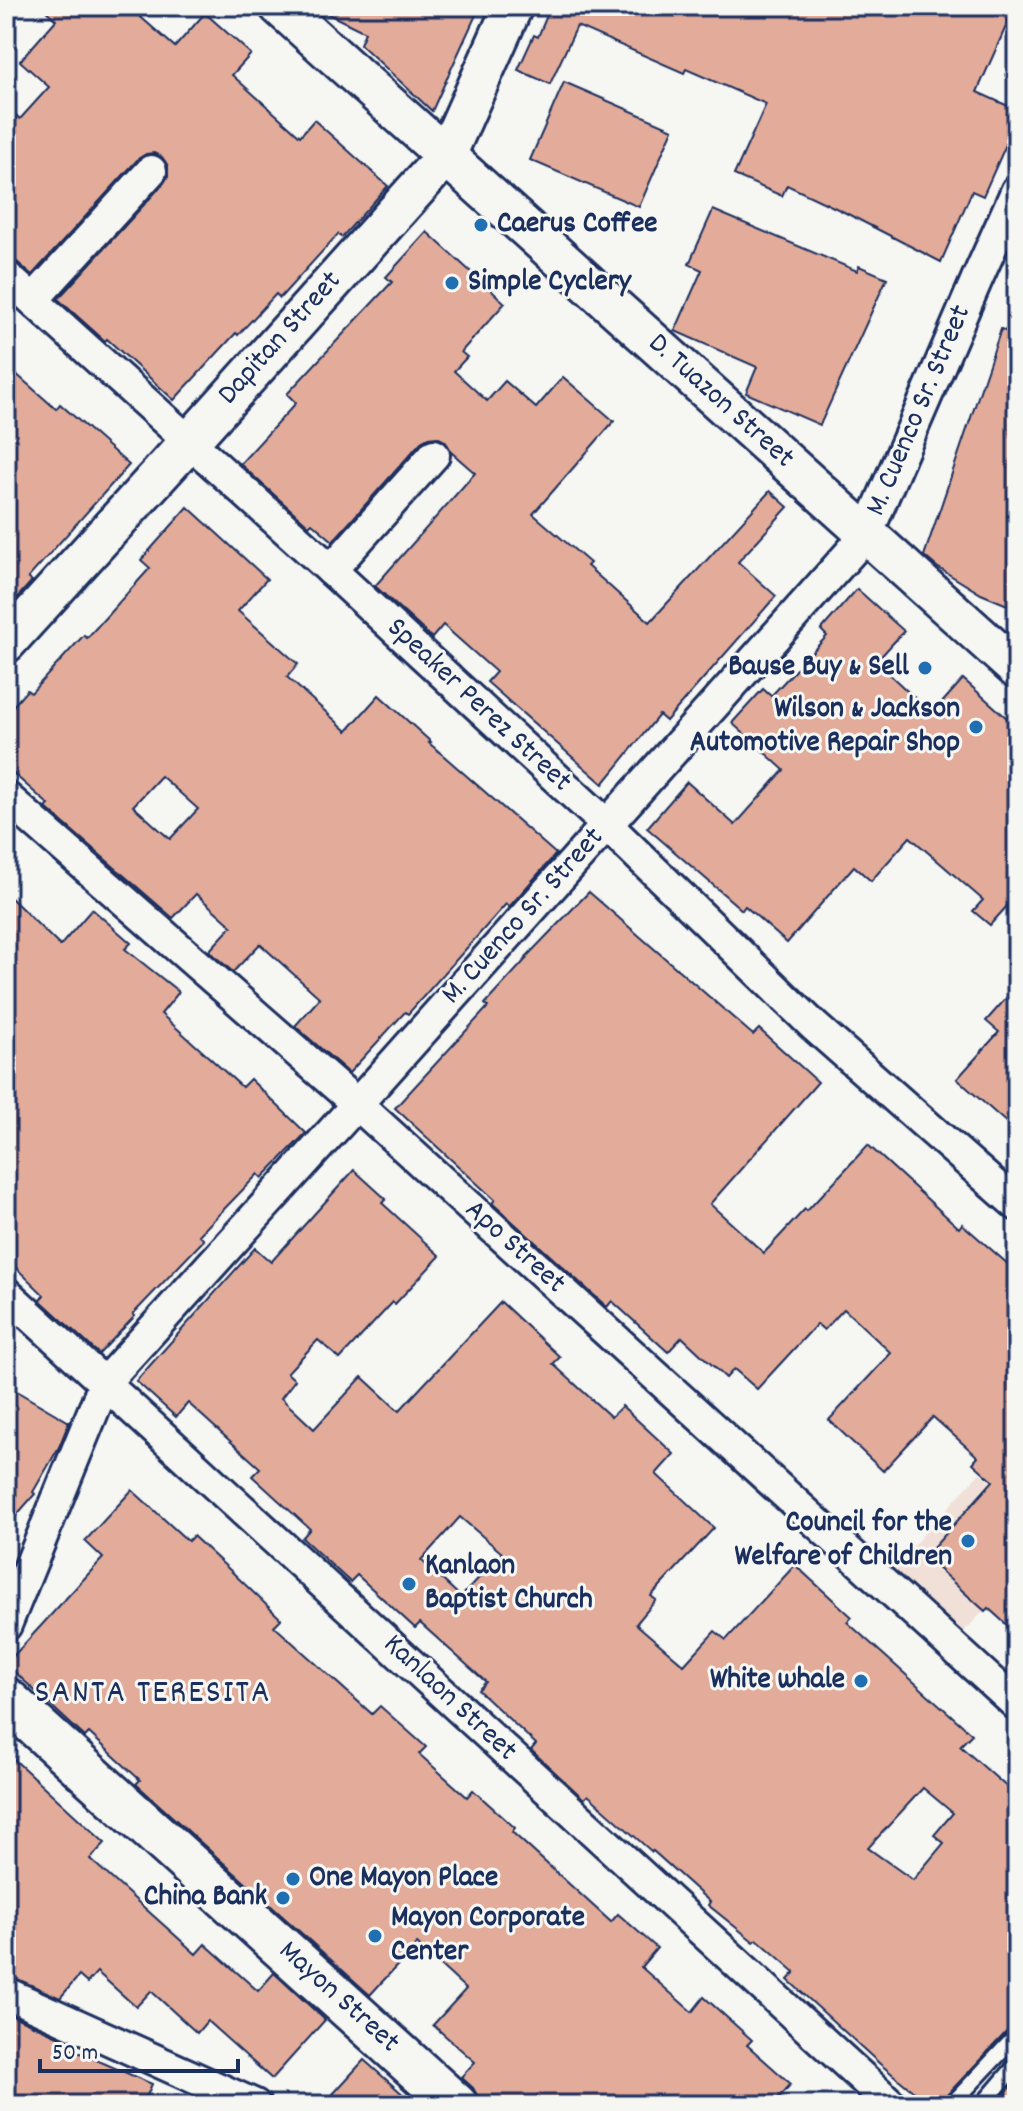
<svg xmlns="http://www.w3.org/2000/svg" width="1023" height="2111" viewBox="0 0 1023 2111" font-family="Dekko,sans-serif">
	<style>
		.built { fill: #f0e0d8 }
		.building { fill: #e3ac9a; stroke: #1b2f5e; stroke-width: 2; fill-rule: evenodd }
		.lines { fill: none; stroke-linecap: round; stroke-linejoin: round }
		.service-casing { stroke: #1b2f5e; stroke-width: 20 }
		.minor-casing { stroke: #1b2f5e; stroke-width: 36 }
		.tertiary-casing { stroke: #1b2f5e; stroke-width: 44 }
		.secondary-casing { stroke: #1b2f5e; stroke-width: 48 }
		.service { stroke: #f6f6f2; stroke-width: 14 }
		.minor { stroke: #f6f6f2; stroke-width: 30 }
		.tertiary { stroke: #f6f6f2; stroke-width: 38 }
		.secondary { stroke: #f6f6f2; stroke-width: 42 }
		.poi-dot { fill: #1f6fb2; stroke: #f6f6f2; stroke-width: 3 }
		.labels { text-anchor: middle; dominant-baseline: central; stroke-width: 6; stroke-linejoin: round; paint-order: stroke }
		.poi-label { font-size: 30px; font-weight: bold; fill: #1b2f5e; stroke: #f6f6f2; text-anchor: start }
		.street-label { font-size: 30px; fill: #1b2f5e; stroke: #f6f6f2 }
		.quarter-label { font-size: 34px; letter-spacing: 2px; fill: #1b2f5e; stroke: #f6f6f2 }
	</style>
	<rect width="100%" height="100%" fill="#f6f6f2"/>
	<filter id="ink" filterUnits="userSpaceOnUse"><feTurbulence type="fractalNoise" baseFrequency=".0125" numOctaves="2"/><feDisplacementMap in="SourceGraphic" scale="16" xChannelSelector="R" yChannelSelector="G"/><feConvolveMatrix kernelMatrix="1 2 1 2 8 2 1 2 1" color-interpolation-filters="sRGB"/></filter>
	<g filter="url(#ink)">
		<polygon class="built" points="980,1473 1017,1506 1017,1575 946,1651 874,1588"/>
		<g class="building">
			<polygon points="41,6 128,6 175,47 205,13 251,54 232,75 300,136 314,120 388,186 342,237 338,234 280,298 276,294 238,335 236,333 174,400 107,339 105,341 58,299 164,183 168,176 168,166 162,157 154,153 146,154 138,159 32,275 17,262 6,258 6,106 20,119 49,87 20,61 56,20"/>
			<polygon points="312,6 480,6 432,111 360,44 365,32"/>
			<polygon points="535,6 1015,6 977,92 1017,110 1017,120 983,196 972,191 941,262 842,211 787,185 782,196 734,175 766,104 686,69 684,73 577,26 550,84 518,70 534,35 538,37 548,13"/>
			<polygon points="564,82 673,129 639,207 530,160"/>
			<polygon points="713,210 857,271 859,266 887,278 820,425 746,393 757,367 675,331 702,270 689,264"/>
			<polygon points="427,232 505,303 461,352 467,357 454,371 487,401 505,381 536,408 563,377 614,421 533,514 590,563 587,566 650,622 770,491 788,507 738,562 776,596 666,721 659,715 603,784 487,682 496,672 443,625 432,638 375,586 475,473 451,452 445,441 437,437 428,438 421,442 333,541 312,523 309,526 240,464 296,403 287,394 392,282 386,277"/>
			<polygon points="1001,329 1017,336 1017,609 981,594 937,567 924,556"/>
			<polygon points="6,365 56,409 60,404 129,465 28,578 32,581 6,610"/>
			<path d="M 188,507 L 267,579 L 238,611 L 298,664 L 287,677 L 347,731 L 379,695 L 431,742 L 429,743 L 556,854 L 509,907 L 506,904 L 408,1014 L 405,1012 L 349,1073 L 295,1026 L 320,998 L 260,944 L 233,972 L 209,951 L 232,926 L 196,894 L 173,918 L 46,808 L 49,805 L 6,767 L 6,714 L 27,690 L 31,693 L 84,635 L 87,638 L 150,568 L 141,560 ZM 161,776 L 198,809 L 170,839 L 133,806 Z"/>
			<polygon points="857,589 904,631 876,662 932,714 963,679 1017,727 1017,895 990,925 973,911 983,900 910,837 871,881 854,866 787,943 745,906 742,910 647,828 687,782 735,825 784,770 732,723 763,689 771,696 827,636 821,630"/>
			<polygon points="589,892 753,1035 759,1029 818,1082 710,1204 764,1253 805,1209 807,1211 868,1145 959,1228 962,1224 1017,1272 1017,1634 988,1608 985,1611 925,1557 993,1481 973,1463 978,1457 933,1417 883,1471 829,1420 891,1353 844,1309 824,1330 817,1324 757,1389 734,1369 726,1378 682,1337 668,1352 612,1301 607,1307 492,1203 495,1200 395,1108 488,1007 485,1004 527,958 526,957"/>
			<polygon points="6,893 60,946 92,909 131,943 125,949 179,992 161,1014 242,1087 250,1079 306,1133 262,1178 258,1174 199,1235 204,1240 133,1314 135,1316 99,1354 40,1300 44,1295 6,1258"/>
			<polygon points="1017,986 1017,1132 957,1079 999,1032 986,1021"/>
			<path d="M 354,1170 L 386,1199 L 382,1203 L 440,1256 L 395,1304 L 393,1302 L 340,1359 L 318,1340 L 287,1373 L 295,1380 L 281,1398 L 314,1429 L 362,1377 L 399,1411 L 501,1302 L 560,1357 L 553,1364 L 611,1417 L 622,1406 L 674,1454 L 656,1474 L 714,1528 L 651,1596 L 656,1600 L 636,1624 L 684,1665 L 715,1631 L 726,1640 L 795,1565 L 852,1617 L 847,1622 L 972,1734 L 960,1746 L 1017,1796 L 1017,2025 L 1010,2028 L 944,2098 L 941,2105 L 930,2105 L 880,2064 L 788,1980 L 795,1972 L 757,1939 L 754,1942 L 708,1905 L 710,1902 L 653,1851 L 652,1852 L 588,1795 L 584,1799 L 531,1750 L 536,1744 L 478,1690 L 486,1682 L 420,1623 L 415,1628 L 357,1575 L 350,1582 L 302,1538 L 310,1529 L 252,1476 L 260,1468 L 188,1403 L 176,1417 L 136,1381 L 255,1248 L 271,1262 ZM 460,1517 L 502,1553 L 461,1597 L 421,1560 ZM 923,1788 L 953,1813 L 934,1835 L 944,1843 L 913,1880 L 868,1848 Z"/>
			<polygon points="6,1385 69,1422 59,1447 33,1492 35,1494 6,1527"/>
			<polygon points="132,1490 188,1541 193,1536 232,1572 281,1619 274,1626 372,1714 380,1706 426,1747 419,1754 467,1797 473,1790 515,1828 512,1832 611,1922 618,1914 657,1948 641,1967 692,2012 704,1997 752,2040 747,2045 791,2084 772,2105 479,2105 478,2097 473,2088 461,2077 475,2062 433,2025 466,1989 417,1944 370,1995 136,1784 140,1780 89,1733 85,1737 6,1664 103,1558 85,1541"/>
			<polygon points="6,1752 105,1843 90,1859 196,1954 205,1944 258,1991 274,1973 325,2020 272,2079 207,2021 197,2033 151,1991 136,2007 97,1972 87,1983 79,1976 60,1998 13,1977 6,1975"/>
			<polygon points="6,2013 60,2037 57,2043 152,2084 143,2105 6,2105"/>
			<polygon points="364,2060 415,2105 345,2105 333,2094"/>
			<polygon points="1017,2079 1017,2105 995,2105"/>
		</g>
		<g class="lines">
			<defs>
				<g id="service">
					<polyline points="951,2105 1017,2035"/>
					<polyline points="982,2105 1017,2064"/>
				</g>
				<g id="minor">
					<polyline points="6,276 331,570 607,825 814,1026 1017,1205"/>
					<polyline points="33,300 151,171"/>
					<polyline points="331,570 434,455"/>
					<polyline points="6,797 357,1104 1017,1705"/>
					<polyline points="6,1293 892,2105"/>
					<polyline points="6,1625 105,1382 357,1104 867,534 977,279 1017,190"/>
					<polyline points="6,1993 255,2105"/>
				</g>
				<g id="tertiary">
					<polyline points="279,6 1017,669"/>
					<polyline points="6,643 190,441 446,156 513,6"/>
				</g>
				<polyline id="secondary" points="6,1699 456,2105"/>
			</defs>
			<use href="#service" class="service-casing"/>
			<use href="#minor" class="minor-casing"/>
			<use href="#tertiary" class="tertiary-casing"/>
			<use href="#secondary" class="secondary-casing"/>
			<use href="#service" class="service"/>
			<use href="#minor" class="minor"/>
			<use href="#tertiary" class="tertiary"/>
			<use href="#secondary" class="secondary"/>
		</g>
	</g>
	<g class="poi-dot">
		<circle cx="481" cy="225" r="8"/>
		<circle cx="452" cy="283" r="8"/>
		<circle cx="925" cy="668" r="8"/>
		<circle cx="976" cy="727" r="8"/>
		<circle cx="968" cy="1541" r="8"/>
		<circle cx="409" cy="1584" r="8"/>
		<circle cx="861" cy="1681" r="8"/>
		<circle cx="293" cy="1879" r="8"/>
		<circle cx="283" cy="1898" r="8"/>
		<circle cx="375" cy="1936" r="8"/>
	</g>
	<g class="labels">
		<g class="poi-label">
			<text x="497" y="225">Caerus Coffee</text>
			<text x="468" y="283">Simple Cyclery</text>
			<text x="909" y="668" text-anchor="end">Bause Buy &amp; Sell</text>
			<text x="960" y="710" text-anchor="end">Wilson &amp; Jackson<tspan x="960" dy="34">Automotive Repair Shop</tspan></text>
			<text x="952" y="1524" text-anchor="end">Council for the<tspan x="952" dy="34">Welfare of Children</tspan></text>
			<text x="425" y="1567">Kanlaon<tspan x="425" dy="34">Baptist Church</tspan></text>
			<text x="845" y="1681" text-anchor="end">White whale</text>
			<text x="309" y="1879">One Mayon Place</text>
			<text x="267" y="1898" text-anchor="end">China Bank</text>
			<text x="391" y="1919">Mayon Corporate<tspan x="391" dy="34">Center</tspan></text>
		</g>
		<g class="street-label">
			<text transform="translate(281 339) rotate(-48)">Dapitan Street</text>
			<text transform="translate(720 402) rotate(42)">D. Tuazon Street</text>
			<text transform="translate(920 411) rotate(-67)">M. Cuenco Sr. Street</text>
			<text transform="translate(478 706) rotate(43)">Speaker Perez Street</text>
			<text transform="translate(524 917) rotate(-48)">M. Cuenco Sr. Street</text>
			<text transform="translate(514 1248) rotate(42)">Apo Street</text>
			<text transform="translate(449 1699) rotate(43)">Kanlaon Street</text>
			<text transform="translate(338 1998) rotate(42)">Mayon Street</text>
		</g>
		<g class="quarter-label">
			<text x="153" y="1694">SANTA TERESITA</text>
		</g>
	</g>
	<rect width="1023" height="2111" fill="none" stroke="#f6f6f2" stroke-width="32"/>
	<rect x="16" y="16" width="991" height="2079" fill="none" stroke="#1b2f5e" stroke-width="3" filter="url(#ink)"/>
	<path d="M40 2059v12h198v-12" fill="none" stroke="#1b2f5e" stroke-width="4"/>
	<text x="52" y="2059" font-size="24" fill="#1b2f5e" stroke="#f6f6f2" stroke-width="6" paint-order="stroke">50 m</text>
</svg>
